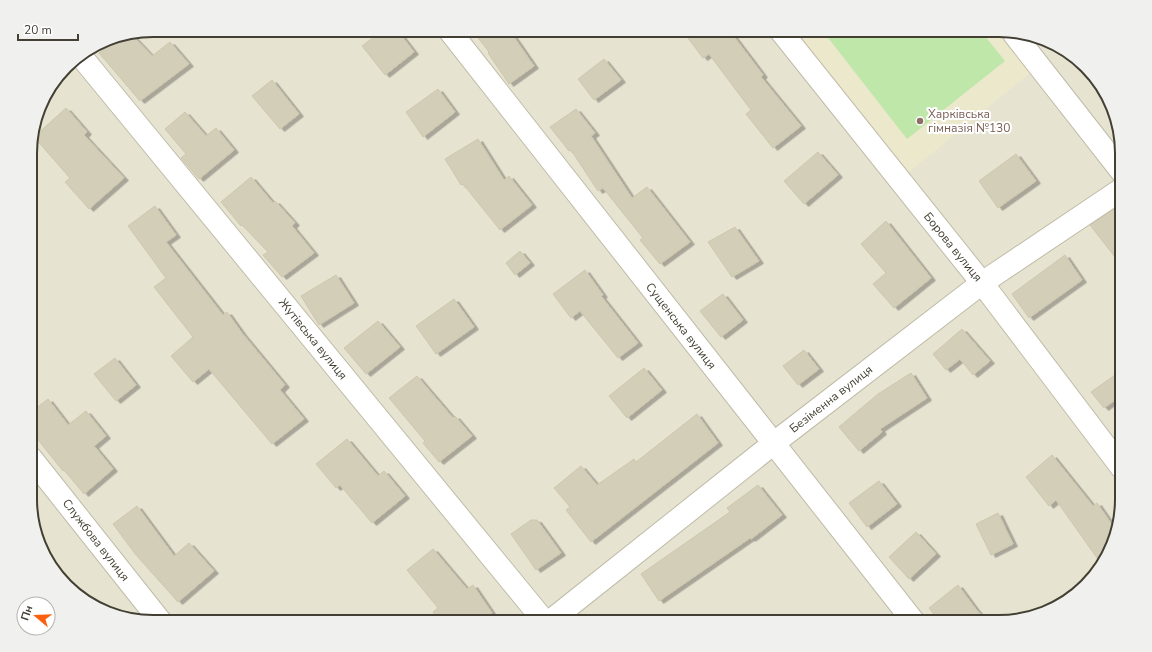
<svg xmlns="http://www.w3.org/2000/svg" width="1152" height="652" viewBox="0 0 1152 652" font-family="'Nunito Sans',sans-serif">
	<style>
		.residential { fill: #e6e3d1 }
		.education { fill: #ebe8cc }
		.green { fill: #c0e7aa }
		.building { fill: #d3ceb8; stroke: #cec7ab; filter: url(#shadow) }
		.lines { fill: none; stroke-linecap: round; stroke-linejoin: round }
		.street-casing { stroke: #c0bca8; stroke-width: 24 }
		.street { stroke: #fff; stroke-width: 22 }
		.education-dot { fill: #8d6e63; stroke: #fff; stroke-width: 1.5 }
		.labels { text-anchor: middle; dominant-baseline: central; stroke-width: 4; stroke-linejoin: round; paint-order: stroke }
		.education-label { font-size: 12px; fill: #785e54; stroke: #fff; text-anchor: start }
		.street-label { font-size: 12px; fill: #434033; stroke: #fff }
		.rim { fill: none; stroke: #434033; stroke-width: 2 }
	</style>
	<defs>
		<filter id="shadow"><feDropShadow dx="4.5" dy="2.5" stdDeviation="0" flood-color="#0004"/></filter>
	</defs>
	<rect width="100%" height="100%" fill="#f2f0e3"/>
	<polygon class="residential" points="153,30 1000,30 1060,46 1101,85 1122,144 1122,507 1106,560 1067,601 1007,622 152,622 91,606 51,568 31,515 31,137 43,98 72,61 106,39"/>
	<polygon class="education" points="794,30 1000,30 1005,31 1035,69 909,172"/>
	<polygon class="green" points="822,30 980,30 1005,61 907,139"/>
	<g class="building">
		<polygon points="383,30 397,30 414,52 385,75 362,46"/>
		<polygon points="472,30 509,30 534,66 509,84 488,53 489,52"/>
		<polygon points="682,30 729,30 763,75 761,77 801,126 773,148 746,114 751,110 709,54 703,58"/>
		<polygon points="131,34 152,56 170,42 189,64 140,101 99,53 121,36"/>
		<polygon points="604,59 621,80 594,100 578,79"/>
		<polygon points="272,80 299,114 280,129 252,96"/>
		<polygon points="438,89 455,112 423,137 406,112"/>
		<polygon points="66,108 87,132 84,135 124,178 89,209 65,182 70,178 34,137"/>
		<polygon points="576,109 595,133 591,136 632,198 647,187 690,242 660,264 640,240 643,238 603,188 598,191 571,150 569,151 550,127"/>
		<polygon points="185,112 206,136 216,128 234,150 199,179 181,158 186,154 165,129"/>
		<polygon points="478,139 504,180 509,176 532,205 500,230 463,184 461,185 445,159"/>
		<polygon points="818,152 838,175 804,204 784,181"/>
		<polygon points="1016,154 1036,181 998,208 979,181"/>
		<polygon points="251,177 273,203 275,201 295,223 292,226 314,253 282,277 263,255 268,252 242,225 241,226 221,202"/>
		<polygon points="155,206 176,235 166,242 223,315 227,312 242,333 285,385 280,390 304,419 272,444 209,369 193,382 171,356 193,337 154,287 166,278 128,226"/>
		<polygon points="1117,207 1122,213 1122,266 1090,225"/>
		<polygon points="886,221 931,278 894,308 873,284 886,273 861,244"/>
		<polygon points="735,227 759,261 732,277 708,242"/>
		<polygon points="520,251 530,263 515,275 506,263"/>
		<polygon points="1065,255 1082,280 1029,318 1012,294"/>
		<polygon points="585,270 603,295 601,296 638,343 618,358 580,311 571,318 553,294"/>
		<polygon points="336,275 354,303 319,325 301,296"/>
		<polygon points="723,294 743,320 721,337 700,311"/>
		<polygon points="454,299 474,327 436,354 416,326"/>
		<polygon points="378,321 400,347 366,374 344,348"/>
		<polygon points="962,329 990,361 973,375 960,359 946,370 933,354"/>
		<polygon points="804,350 819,369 798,385 783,366"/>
		<polygon points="115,358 136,385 116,401 94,374"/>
		<polygon points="644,368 662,390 627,418 609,396"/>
		<polygon points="1122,370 1122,395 1104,408 1091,392"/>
		<polygon points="911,373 927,398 880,429 882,432 859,451 839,427 878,394"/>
		<polygon points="417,376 453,418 455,416 472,436 439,462 423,443 425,441 389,398"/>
		<polygon points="48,399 68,425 86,411 106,436 94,446 113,469 84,494 64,470 63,471 31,431 31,412"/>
		<polygon points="697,414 718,443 591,542 566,510 570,507 554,488 581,466 597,485 634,459 636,462"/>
		<polygon points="347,439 378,476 384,471 405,496 372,523 340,485 336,488 316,464"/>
		<polygon points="1052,455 1093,506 1097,503 1115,529 1108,552 1097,558 1056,500 1049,506 1026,477"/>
		<polygon points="879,481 897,504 867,527 849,503"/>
		<polygon points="758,485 782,515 751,539 750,538 659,601 641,574 730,512 727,508"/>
		<polygon points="137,506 174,556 189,543 214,571 178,602 136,555 113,524"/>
		<polygon points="998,513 1013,544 991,555 976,524"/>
		<polygon points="531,520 537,520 561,553 536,570 511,534"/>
		<polygon points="916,532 936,554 909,579 889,557"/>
		<polygon points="433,549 467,589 473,585 492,613 479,622 439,622 433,612 438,608 407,570"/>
		<polygon points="958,585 975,608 987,622 940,622 929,608"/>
	</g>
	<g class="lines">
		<defs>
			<g id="street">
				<polyline points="449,30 914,622"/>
				<polyline points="780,30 982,283 1122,468"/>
				<polyline points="1014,34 1122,172"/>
				<polyline points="80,55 545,622"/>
				<polyline points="31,458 161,622"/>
				<polyline points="549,622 774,443 982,283 1122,189"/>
			</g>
		</defs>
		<use href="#street" class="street-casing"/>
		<use href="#street" class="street"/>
	</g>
	<circle class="education-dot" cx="920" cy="121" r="4"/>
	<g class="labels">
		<g class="education-label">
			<text x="928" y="114">Харківська<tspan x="928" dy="14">гімназія №130</tspan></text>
		</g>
		<g class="street-label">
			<text transform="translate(953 247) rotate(51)">Борова вулиця</text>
			<text transform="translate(681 326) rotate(52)">Сущенська вулиця</text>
			<text transform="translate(313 339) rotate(51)">Жутівська вулиця</text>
			<text transform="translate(831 399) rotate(-38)">Безіменна вулиця</text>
			<text transform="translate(96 540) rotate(52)">Службова вулиця</text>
		</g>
	</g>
	<path d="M0 0H1152V652H0ZM153 37H999A116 116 0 0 1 1115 153V499A116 116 0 0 1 999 615H153A116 116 0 0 1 37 499V153A116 116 0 0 1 153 37Z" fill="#f0f0ef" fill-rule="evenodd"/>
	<path class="rim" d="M153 37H999A116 116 0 0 1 1115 153V499A116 116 0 0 1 999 615H153A116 116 0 0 1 37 499V153A116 116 0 0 1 153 37Z"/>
	<g transform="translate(36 616) rotate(289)"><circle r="19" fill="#ffffff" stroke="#b4b3ad"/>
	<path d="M0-3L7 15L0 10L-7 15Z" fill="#fc600f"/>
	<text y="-6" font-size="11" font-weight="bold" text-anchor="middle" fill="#434033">Пн</text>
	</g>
	<path d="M18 34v6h60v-6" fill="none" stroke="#434033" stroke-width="2"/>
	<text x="24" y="34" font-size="12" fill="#434033" stroke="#ffffff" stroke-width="3" paint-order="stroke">20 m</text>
</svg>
